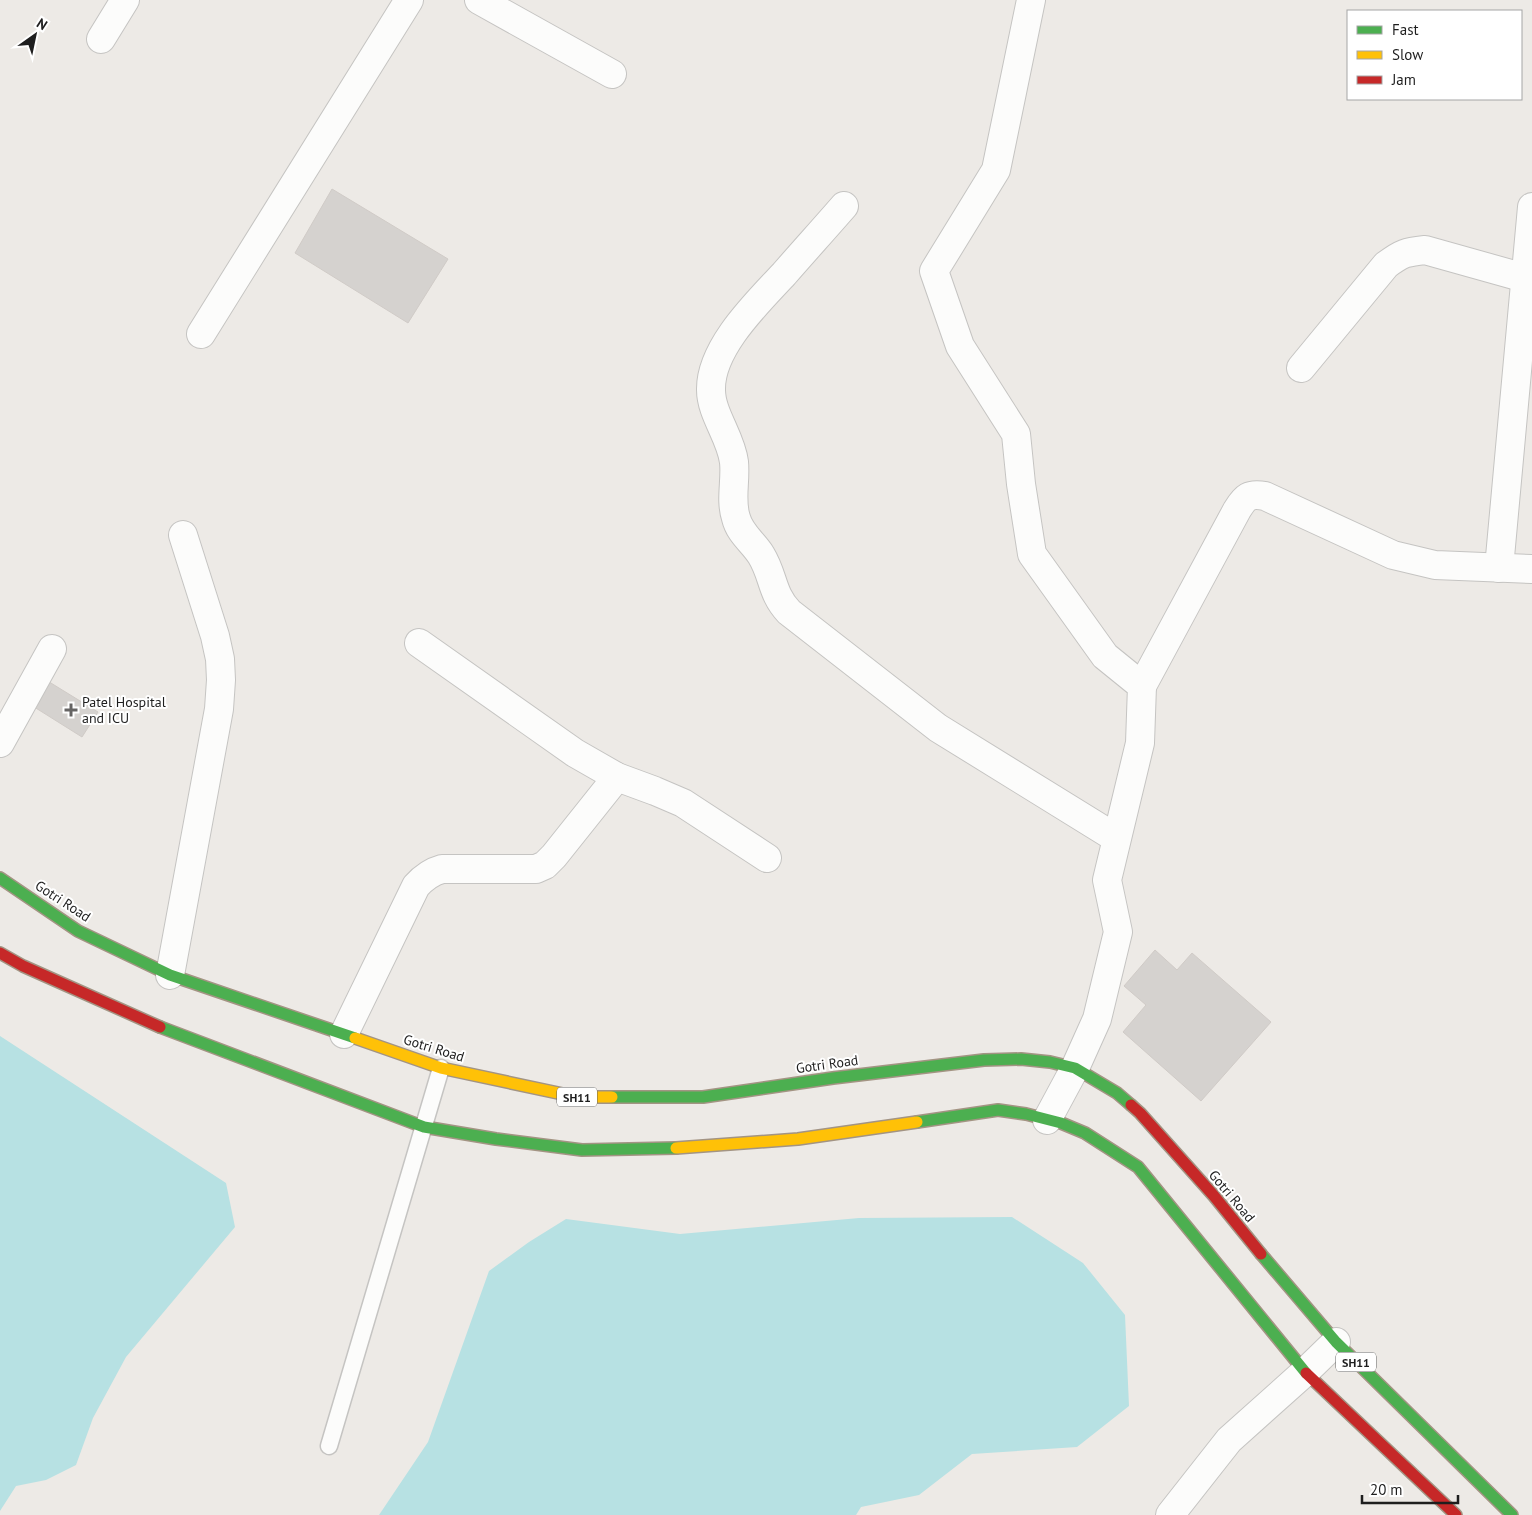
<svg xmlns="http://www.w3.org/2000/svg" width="1532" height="1515" viewBox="0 0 1532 1515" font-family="'PT Sans',sans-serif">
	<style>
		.water { fill: #b7e1e3 }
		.building { fill: #d5d2cf; stroke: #d0cbc7 }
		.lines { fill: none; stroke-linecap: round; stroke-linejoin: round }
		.lane-casing { stroke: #c5c4c2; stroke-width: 19 }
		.street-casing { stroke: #c5c4c2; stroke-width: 30 }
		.fast-casing { stroke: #a39483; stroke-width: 14 }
		.slow-casing { stroke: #a39483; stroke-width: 14 }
		.jam-casing { stroke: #a39483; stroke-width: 14 }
		.lane { stroke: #fcfcfb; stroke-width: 16 }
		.street { stroke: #fcfcfb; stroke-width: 28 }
		.fast { stroke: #4caf50; stroke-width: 11 }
		.slow { stroke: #ffc107; stroke-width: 11 }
		.jam { stroke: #c62828; stroke-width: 11 }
		.poi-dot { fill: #666564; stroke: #fff; stroke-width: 2 }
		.labels { text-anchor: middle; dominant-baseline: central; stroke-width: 4; stroke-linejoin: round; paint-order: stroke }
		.shield { fill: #fff; stroke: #626262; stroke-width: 1 }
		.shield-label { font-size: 12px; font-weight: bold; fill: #1e1e1e }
		.poi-label { font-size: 14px; fill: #1e1e1e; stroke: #fff; text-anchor: start }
		.street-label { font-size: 14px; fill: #1e1e1e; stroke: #fff }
	</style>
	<rect width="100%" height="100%" fill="#edeae6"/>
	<g class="water">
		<polygon points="0,1036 226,1183 235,1227 126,1357 93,1418 76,1465 46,1480 16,1486 0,1511"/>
		<polygon points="1012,1217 1083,1263 1125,1315 1129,1406 1077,1447 972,1454 919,1495 861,1507 856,1515 379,1515 428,1442 489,1271 529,1242 566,1219 680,1234 859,1218"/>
	</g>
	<g class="building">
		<polygon points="332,189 448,259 408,323 295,253"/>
		<polygon points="46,680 98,712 82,737 31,705"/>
		<polygon points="1155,950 1177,970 1192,953 1271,1022 1201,1101 1123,1032 1146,1005 1124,986"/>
	</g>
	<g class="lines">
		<defs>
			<polyline id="lane" points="329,1446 441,1068"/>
			<g id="street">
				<polyline points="479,0 612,74"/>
				<polyline points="1031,0 996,170 934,271 960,346 1016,434 1021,484 1032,554 1105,656 1142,686 1140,743 1107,880 1118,932 1097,1019 1075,1068 1047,1120"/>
				<polyline points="101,39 125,0"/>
				<path d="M 844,206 C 824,229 804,251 784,274 C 757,303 710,348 711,390 C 711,414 731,437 734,462 C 736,481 730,500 736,518 C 740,534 753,542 761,555 C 774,576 771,593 789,612 L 938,728 L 1116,838"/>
				<polyline points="201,334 409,0"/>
				<path d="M 1301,368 L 1386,265 C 1402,253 1406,252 1425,250 L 1525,278"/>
				<polyline points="1499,568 1532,207"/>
				<polyline points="419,643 575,753 617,777 655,791 683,803 767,858"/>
				<path d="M 1142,686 L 1237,510 C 1245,497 1249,493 1265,496 L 1393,555 L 1435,565 L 1532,569"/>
				<polyline points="0,743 52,649"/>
				<polyline points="170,975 219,709 221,680 220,659 215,636 183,535"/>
				<path d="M 344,1034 L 416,886 C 424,877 431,872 442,869 L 536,869 L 545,865 L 554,856 L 617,777"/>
				<polyline points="1170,1515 1229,1440 1305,1372 1336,1342"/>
			</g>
			<g id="fast">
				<polyline points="0,878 78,931 170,975 355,1038"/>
				<polyline points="160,1027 424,1127 496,1139 582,1150 676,1148"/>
				<polyline points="612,1097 703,1097 833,1078 984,1060 1021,1059 1050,1062 1075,1068 1117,1093 1131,1105"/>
				<polyline points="917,1122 998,1110 1026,1114 1061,1123 1085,1133 1138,1167 1306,1373"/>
				<polyline points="1261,1254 1336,1342 1512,1515"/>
			</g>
			<g id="slow">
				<polyline points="355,1038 441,1068 577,1097 612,1097"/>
				<polyline points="676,1148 798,1139 917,1122"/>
			</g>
			<g id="jam">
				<polyline points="0,953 23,966 160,1027"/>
				<polyline points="1131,1105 1140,1113 1214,1196 1261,1254"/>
				<polyline points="1306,1373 1456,1515"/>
			</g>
		</defs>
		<use href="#lane" class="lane-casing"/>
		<use href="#street" class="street-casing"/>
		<use href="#fast" class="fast-casing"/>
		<use href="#slow" class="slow-casing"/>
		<use href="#jam" class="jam-casing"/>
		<use href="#lane" class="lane"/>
		<use href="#street" class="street"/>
		<use href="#fast" class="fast"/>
		<use href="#slow" class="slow"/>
		<use href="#jam" class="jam"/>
	</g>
	<path class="poi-dot" d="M68.5 702.5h5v5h5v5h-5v5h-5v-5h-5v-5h5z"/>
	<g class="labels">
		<g class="shield">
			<rect x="557" y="1087.5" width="40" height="19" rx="4"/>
			<rect x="1336" y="1352.5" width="40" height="19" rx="4"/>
		</g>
		<g class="shield-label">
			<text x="577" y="1097">SH11</text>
			<text x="1356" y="1362">SH11</text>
		</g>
		<g class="poi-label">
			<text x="82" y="702">Patel Hospital<tspan x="82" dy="16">and ICU</tspan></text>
		</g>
		<g class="street-label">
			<text transform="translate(63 901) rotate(33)">Gotri Road</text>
			<text transform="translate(434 1048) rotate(17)">Gotri Road</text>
			<text transform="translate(827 1064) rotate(-8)">Gotri Road</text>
			<text transform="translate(1232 1196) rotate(50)">Gotri Road</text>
		</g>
	</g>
	<rect x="1347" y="10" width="175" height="90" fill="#ffffff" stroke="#a5a5a5"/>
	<rect x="1357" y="26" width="25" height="8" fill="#4caf50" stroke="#a5a5a5"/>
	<text x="1392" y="35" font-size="15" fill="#1e1e1e">Fast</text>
	<rect x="1357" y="51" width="25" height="8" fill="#ffc107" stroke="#a5a5a5"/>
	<text x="1392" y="60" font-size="15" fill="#1e1e1e">Slow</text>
	<rect x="1357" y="76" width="25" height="8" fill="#c62828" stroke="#a5a5a5"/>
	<text x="1392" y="85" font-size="15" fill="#1e1e1e">Jam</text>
	<g transform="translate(35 35) rotate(33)" stroke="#ffffff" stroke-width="4" paint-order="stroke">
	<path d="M0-4L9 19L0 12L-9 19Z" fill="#1e1e1e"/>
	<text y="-8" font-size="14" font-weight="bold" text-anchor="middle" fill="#1e1e1e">N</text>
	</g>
	<path d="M1362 1495v8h96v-8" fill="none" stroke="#1e1e1e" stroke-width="2.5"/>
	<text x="1370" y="1495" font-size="15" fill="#1e1e1e" stroke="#ffffff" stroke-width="4" paint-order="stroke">20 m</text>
</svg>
